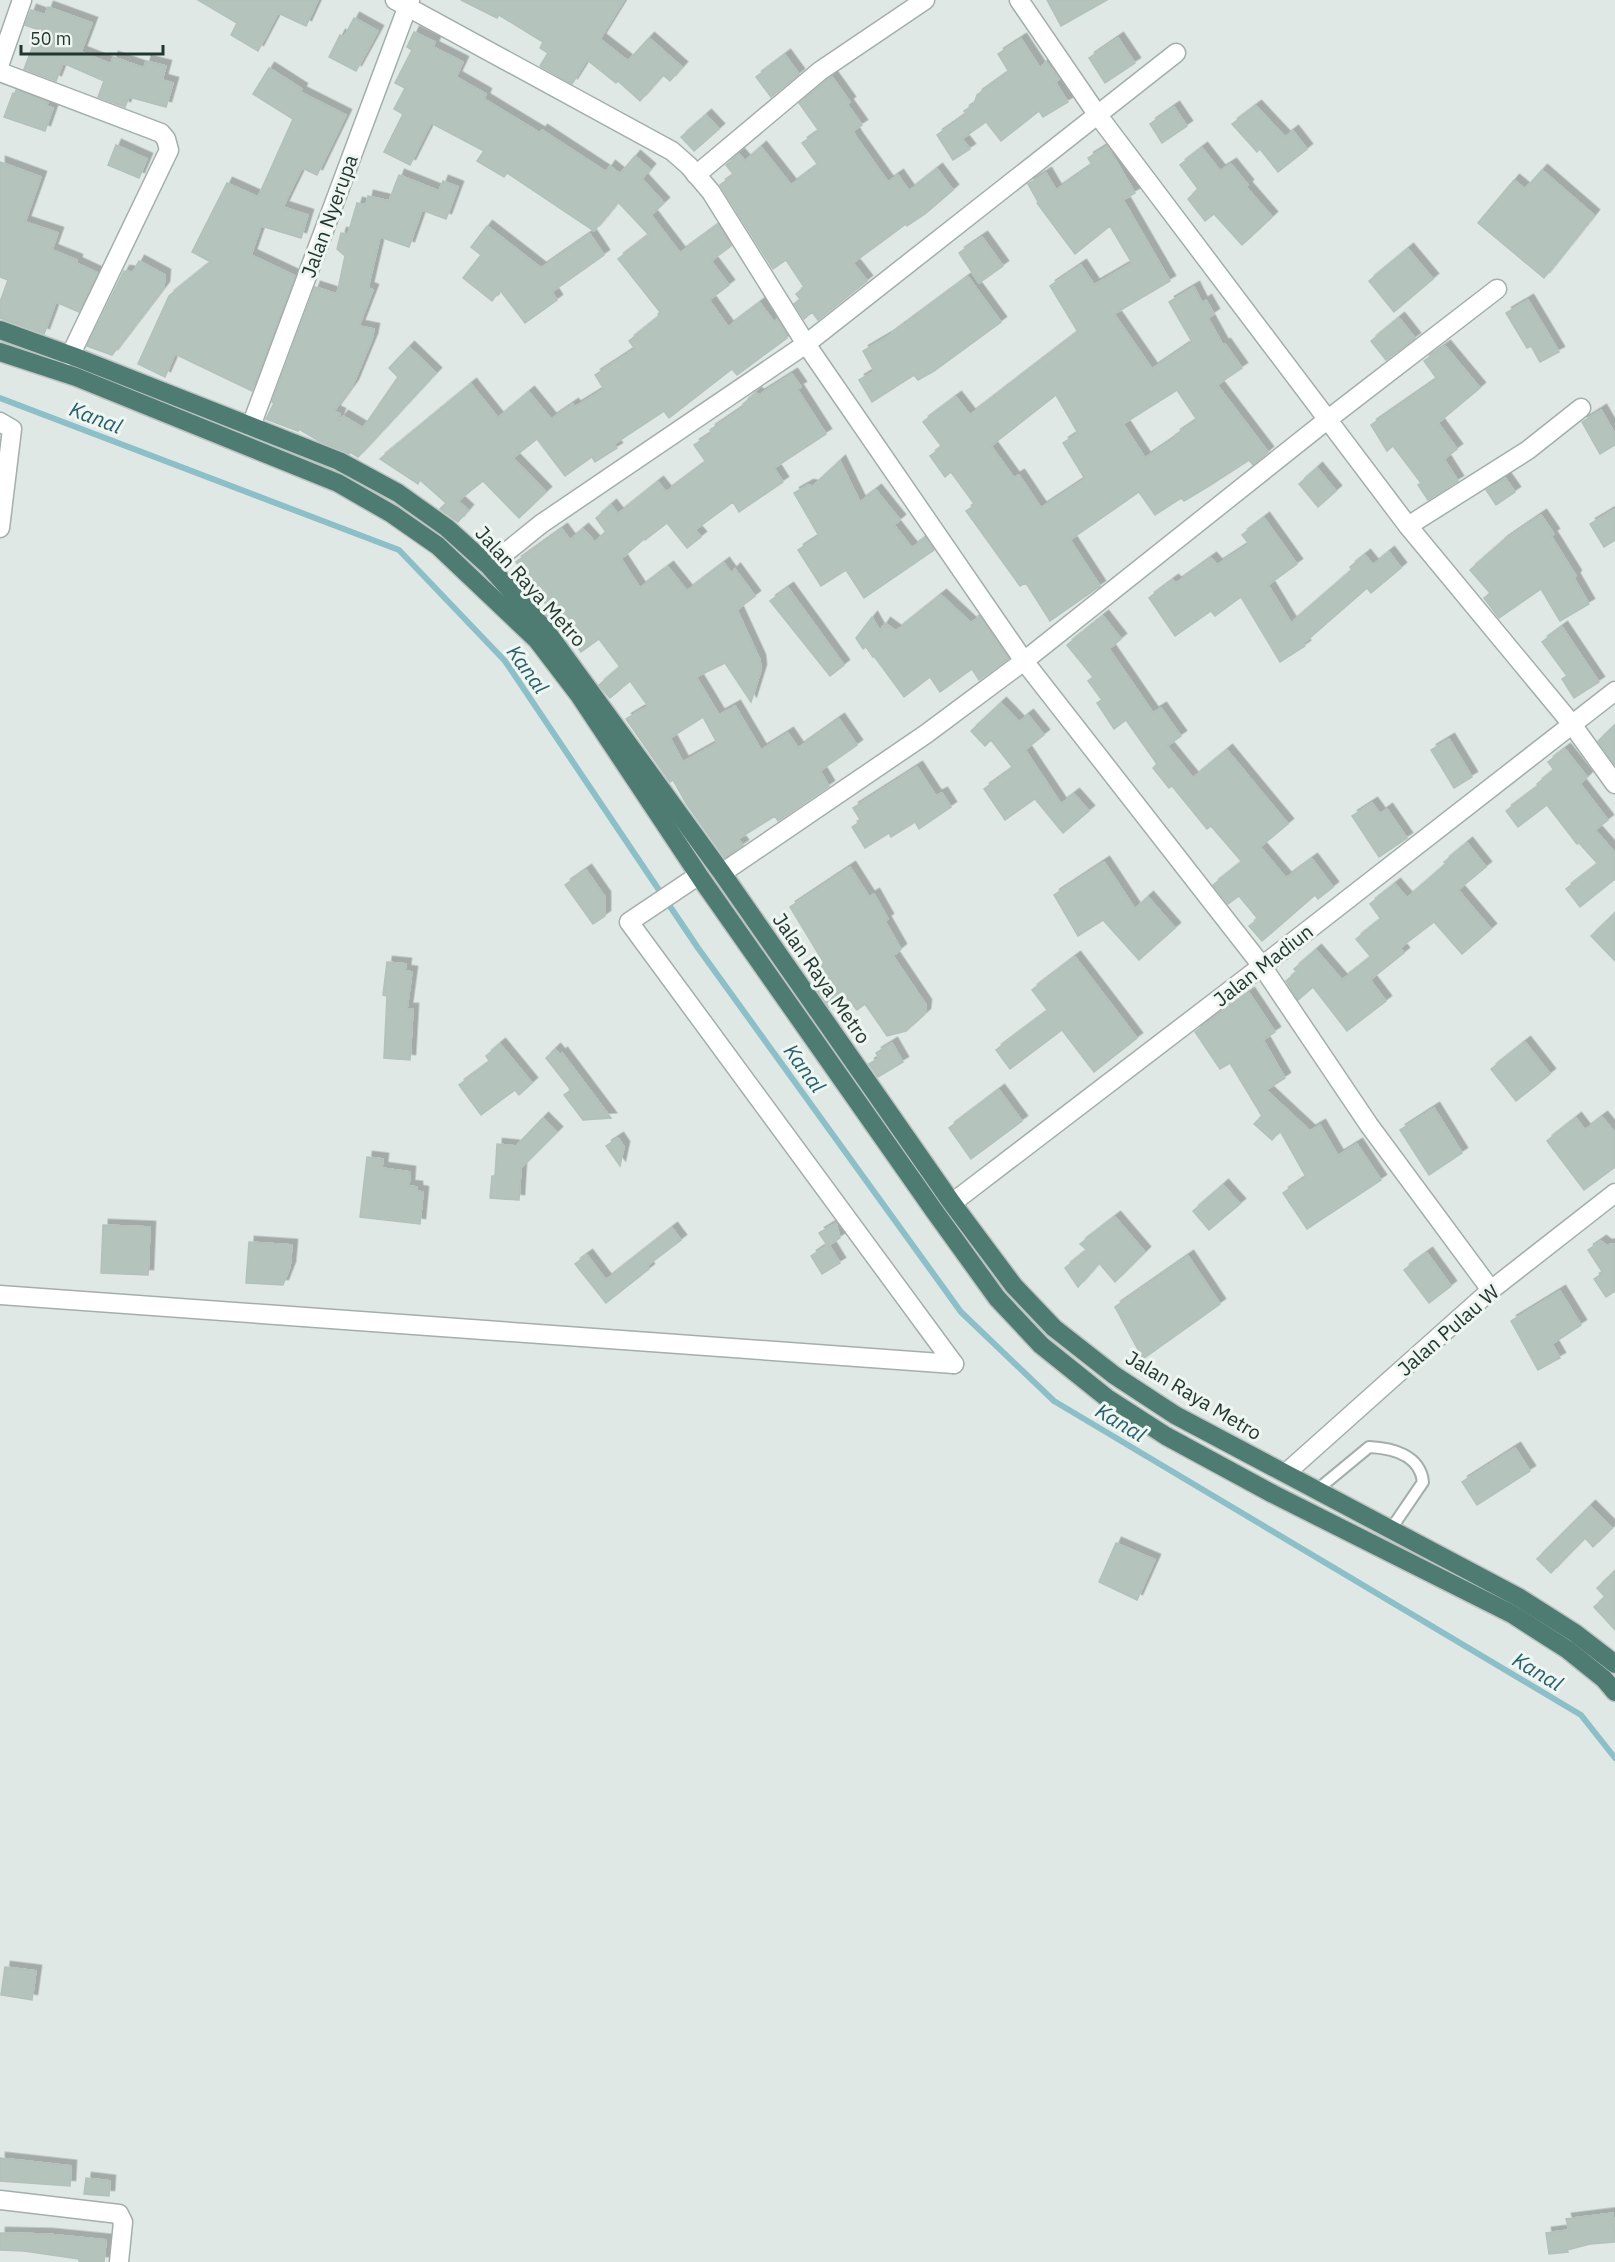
<svg xmlns="http://www.w3.org/2000/svg" width="1615" height="2262" viewBox="0 0 1615 2262" font-family="'IBM Plex Sans',sans-serif">
	<style>
		.lines { fill: none; stroke-linecap: round; stroke-linejoin: round }
		.stream { stroke: #8dbfc8; stroke-width: 6 }
		.building { fill: #b5c3bd; stroke: #b2c1bb; stroke-width: 1.5; fill-rule: evenodd; filter: url(#shadow) }
		.service-casing { stroke: #a3afab; stroke-width: 14 }
		.minor-casing { stroke: #a3afab; stroke-width: 21 }
		.trunk-casing { stroke: #bdc3c1; stroke-width: 21 }
		.service { stroke: #fff; stroke-width: 10 }
		.minor { stroke: #fff; stroke-width: 18 }
		.trunk { stroke: #4e7c72; stroke-width: 18 }
		.labels { text-anchor: middle; dominant-baseline: central; stroke-width: 6; stroke-linejoin: round; paint-order: stroke }
		.street-label { font-size: 20px; fill: #223631; stroke: #eff6f2 }
		.water-label { font-size: 21px; font-style: italic; fill: #245f6b; stroke: #eff6f2 }
	</style>
	<defs>
		<filter id="shadow"><feDropShadow dx="5.5" dy="-5.5" stdDeviation="0" flood-color="#0004"/></filter>
	</defs>
	<rect width="100%" height="100%" fill="#dfe8e4"/>
	<g class="lines">
		<polyline class="stream" points="0,398 399,550 505,661 698,948 961,1312 1054,1401 1581,1715 1615,1758"/>
	</g>
	<g class="building">
		<polygon points="198,0 318,0 306,26 278,13 258,51 231,35 237,23"/>
		<polygon points="461,0 624,0 600,39 628,61 649,38 682,67 670,81 663,75 640,101 618,81 616,83 587,60 572,84 540,66 548,53 540,48 543,42 499,15 497,18"/>
		<polygon points="1047,0 1107,0 1061,26"/>
		<polygon points="48,7 92,23 81,52 111,64 113,57 144,68 146,61 166,66 162,80 173,83 166,107 129,97 125,107 98,97 104,81 63,63 56,81 24,69 39,30 25,25 31,10 45,15"/>
		<polygon points="354,18 378,31 356,71 329,57 340,35 344,37"/>
		<polygon points="414,32 435,42 433,47 463,62 456,77 486,94 484,99 540,133 542,130 606,172 610,166 620,174 635,156 650,169 642,179 664,203 651,215 680,253 718,225 731,246 711,261 729,285 709,300 728,327 760,303 774,322 777,319 787,334 785,335 787,338 737,375 732,369 669,418 664,411 614,444 617,448 595,462 592,457 565,476 537,439 513,458 546,492 519,518 483,481 458,501 468,510 458,522 440,509 446,503 420,480 418,484 380,459 471,384 498,418 529,392 551,419 573,404 575,407 604,389 595,375 635,349 629,341 660,316 658,314 660,312 618,259 649,235 618,202 594,231 507,173 504,177 477,161 484,151 431,123 410,165 384,152 403,114 394,109 405,88 395,83 412,50 407,47"/>
		<polygon points="1118,38 1135,63 1105,83 1089,58"/>
		<polygon points="1021,39 1040,68 1046,62 1057,76 1059,79 1055,82 1068,102 1043,117 1039,111 1001,141 986,122 962,139 970,149 953,160 937,135 967,114 964,111 974,104 977,95 1009,72 998,54"/>
		<polygon points="785,55 799,74 771,97 756,77"/>
		<polygon points="269,68 302,89 300,92 346,115 317,175 302,168 283,207 308,215 301,238 261,226 251,255 295,276 252,391 175,354 165,377 138,364 169,296 211,262 192,252 227,183 258,197 293,119 253,94"/>
		<polygon points="832,77 850,102 847,104 862,125 853,131 856,137 888,182 898,175 909,191 937,169 953,190 925,214 907,226 906,224 853,263 867,281 818,320 812,312 804,319 794,304 800,299 796,294 804,287 786,260 773,269 720,185 734,175 726,165 739,154 745,161 761,147 791,185 818,165 802,143 819,131 799,103"/>
		<polygon points="16,90 48,102 46,106 53,108 45,131 4,117 13,93 15,94"/>
		<polygon points="1256,106 1285,137 1293,131 1307,149 1278,172 1260,149 1257,152 1232,124"/>
		<polygon points="1174,107 1187,126 1162,143 1150,124"/>
		<polygon points="706,115 719,129 694,151 681,137"/>
		<polygon points="116,145 147,159 139,178 108,165"/>
		<path d="M 1107,146 L 1135,193 L 1123,200 L 1170,281 L 1114,314 L 1152,369 L 1192,342 L 1169,302 L 1194,287 L 1202,303 L 1206,300 L 1214,314 L 1208,318 L 1223,345 L 1225,344 L 1242,368 L 1217,385 L 1268,452 L 1253,465 L 1249,460 L 1209,486 L 1184,501 L 1181,498 L 1155,515 L 1139,492 L 1070,540 L 1100,586 L 1050,621 L 1026,583 L 1020,586 L 966,511 L 975,505 L 951,472 L 945,477 L 930,456 L 942,447 L 923,422 L 956,397 L 970,415 L 1078,332 L 1050,286 L 1081,265 L 1094,285 L 1132,263 L 1110,226 L 1075,254 L 1037,203 L 1038,202 L 1028,184 L 1046,173 L 1056,190 L 1092,165 L 1088,158 ZM 1177,390 L 1197,420 L 1175,435 L 1176,437 L 1145,458 L 1123,424 ZM 1056,395 L 1078,433 L 1063,443 L 1085,479 L 1041,508 L 1019,475 L 1014,478 L 991,446 Z"/>
		<polygon points="1202,148 1220,171 1231,164 1248,185 1246,187 1272,217 1242,245 1214,214 1205,221 1188,199 1198,189 1180,165"/>
		<polygon points="0,162 41,177 25,222 58,233 52,250 77,260 76,263 98,273 79,312 56,302 44,334 0,318 0,302 8,280 0,277"/>
		<polygon points="1542,170 1594,215 1544,278 1478,223 1514,180 1525,189"/>
		<polygon points="399,175 439,191 443,181 458,187 446,219 422,210 409,247 380,237 368,288 373,290 359,326 374,329 372,339 353,385 334,411 340,414 336,424 343,416 363,428 398,377 389,368 409,347 436,373 358,457 350,452 349,454 319,441 299,429 298,431 266,419 274,403 272,402 315,287 337,294 345,256 337,249 341,233 348,234 357,203 366,205 368,196 389,201"/>
		<polygon points="487,226 541,268 590,234 604,255 552,292 557,300 525,323 500,290 492,301 463,278 481,255 471,247"/>
		<polygon points="982,237 1003,266 979,283 959,253"/>
		<polygon points="1408,249 1433,279 1394,312 1369,281"/>
		<polygon points="139,261 165,275 164,287 112,355 87,346 124,271 133,272"/>
		<polygon points="968,277 1001,322 934,371 918,380 914,375 872,402 859,380 874,371 863,351 887,337"/>
		<polygon points="1528,300 1559,352 1540,362 1531,346 1527,348 1506,313"/>
		<polygon points="1399,318 1415,338 1386,360 1371,341"/>
		<polygon points="1445,346 1480,388 1438,423 1457,449 1444,459 1458,481 1428,500 1418,485 1421,483 1393,446 1387,451 1371,425 1437,379 1424,361"/>
		<path d="M 792,374 L 801,387 L 797,389 L 826,434 L 774,468 L 783,482 L 739,512 L 733,502 L 695,530 L 701,537 L 687,548 L 667,523 L 645,540 L 644,539 L 621,559 L 640,588 L 668,567 L 687,591 L 724,563 L 731,573 L 735,569 L 755,596 L 737,610 L 760,660 L 761,670 L 751,702 L 725,663 L 696,677 L 719,715 L 735,706 L 761,750 L 788,733 L 798,748 L 839,719 L 857,745 L 820,771 L 829,786 L 778,821 L 775,816 L 738,839 L 743,845 L 725,858 L 686,803 L 673,780 L 670,782 L 626,719 L 648,706 L 630,681 L 610,698 L 599,685 L 620,667 L 599,639 L 581,652 L 560,623 L 556,626 L 542,609 L 547,606 L 516,562 L 562,529 L 570,540 L 583,529 L 595,542 L 606,532 L 596,518 L 611,505 L 618,514 L 658,482 L 666,492 L 706,462 L 694,445 L 712,433 L 710,430 L 745,406 L 743,404 L 756,393 L 759,395 ZM 703,717 L 717,743 L 683,762 L 670,738 Z"/>
		<polygon points="1601,410 1615,434 1615,445 1600,454 1582,422"/>
		<polygon points="840,461 860,502 876,490 900,520 894,525 912,548 925,538 934,550 864,598 846,570 821,586 798,550 819,536 794,493 808,485 813,486"/>
		<polygon points="1317,468 1336,491 1318,507 1299,484"/>
		<polygon points="1505,478 1515,492 1496,505 1486,490"/>
		<polygon points="1615,509 1615,540 1604,547 1590,524"/>
		<polygon points="1541,515 1554,534 1551,536 1576,576 1574,578 1589,604 1560,621 1541,589 1499,618 1484,598 1490,593 1470,570 1503,541"/>
		<polygon points="1264,518 1297,564 1268,585 1291,623 1352,570 1350,567 1365,555 1373,565 1389,552 1401,568 1371,593 1367,588 1304,643 1305,646 1280,662 1241,597 1215,616 1211,611 1175,636 1149,598 1173,580 1176,583 1211,558 1217,565 1249,544 1242,535"/>
		<polygon points="788,588 844,665 830,676 770,601"/>
		<polygon points="941,595 971,623 980,616 1009,658 979,680 972,669 940,692 930,677 904,697 874,656 873,657 866,647 863,649 856,638 872,617 880,631 885,623 896,631"/>
		<polygon points="1103,616 1121,639 1109,649 1153,713 1161,708 1181,736 1167,746 1193,778 1227,750 1288,824 1260,847 1286,878 1312,859 1333,887 1318,899 1315,895 1262,941 1249,926 1258,919 1239,896 1228,904 1213,885 1242,862 1211,826 1207,829 1172,786 1169,788 1153,768 1157,764 1126,720 1114,729 1097,703 1102,700 1088,681 1093,677 1067,645"/>
		<polygon points="1562,627 1599,682 1574,698 1562,679 1567,676 1542,642"/>
		<polygon points="1001,703 1019,722 1028,715 1044,735 1025,750 1061,804 1074,794 1089,811 1063,833 1035,799 1005,820 984,789 1013,768 991,740 985,746 971,731"/>
		<polygon points="1615,725 1615,765 1598,741"/>
		<polygon points="1449,739 1472,777 1454,788 1431,750"/>
		<polygon points="1565,749 1587,777 1580,784 1608,820 1595,830 1615,853 1615,879 1580,907 1566,889 1598,864 1579,843 1577,844 1547,805 1518,827 1506,811 1539,786 1537,784 1554,770 1548,762"/>
		<polygon points="917,767 936,796 942,793 951,807 919,829 915,822 891,837 889,833 865,848 852,827 861,821 853,808"/>
		<polygon points="1372,803 1380,814 1387,809 1407,838 1379,857 1352,816"/>
		<polygon points="1467,843 1486,867 1458,890 1491,929 1462,954 1434,922 1400,948 1404,953 1370,980 1386,1001 1347,1031 1313,987 1298,1000 1286,981 1297,972 1294,969 1316,950 1342,980 1371,957 1356,939 1381,919 1370,904 1395,884 1407,898 1446,864 1444,862"/>
		<polygon points="1104,862 1135,909 1148,897 1175,928 1139,960 1103,920 1078,936 1054,895"/>
		<polygon points="850,867 869,897 874,894 888,919 885,921 901,949 893,956 926,1005 925,1014 906,1031 887,1036 865,1004 857,1010 845,996 829,1007 818,992 831,982 821,965 824,963 790,907"/>
		<polygon points="586,870 605,897 605,916 593,924 565,885"/>
		<polygon points="1615,913 1615,961 1591,936"/>
		<polygon points="1075,957 1137,1038 1094,1072 1062,1030 1010,1069 996,1050 1048,1011 1032,990"/>
		<polygon points="387,962 406,964 405,971 412,972 407,1009 413,1009 410,1060 384,1058 387,996 383,995"/>
		<polygon points="1249,993 1275,1032 1263,1040 1285,1078 1266,1090 1310,1131 1320,1125 1338,1156 1357,1144 1381,1180 1307,1229 1283,1193 1306,1177 1280,1131 1272,1140 1254,1124 1262,1116 1230,1063 1220,1069 1195,1032"/>
		<polygon points="1525,1042 1550,1074 1516,1101 1491,1069"/>
		<polygon points="892,1043 903,1062 878,1077 869,1064 879,1058 876,1053"/>
		<polygon points="500,1044 532,1083 519,1095 515,1090 481,1115 459,1085 490,1062 486,1056"/>
		<polygon points="555,1049 560,1055 562,1053 611,1118 583,1120 564,1095 571,1090 546,1058"/>
		<polygon points="999,1090 1022,1121 971,1159 949,1128"/>
		<polygon points="1434,1108 1462,1153 1429,1175 1400,1130"/>
		<polygon points="1602,1117 1615,1133 1615,1167 1584,1190 1547,1141 1576,1118 1585,1130"/>
		<polygon points="543,1118 557,1132 521,1168 519,1200 490,1198 492,1176 495,1176 497,1144 516,1146"/>
		<polygon points="618,1138 624,1147 620,1166 606,1146"/>
		<polygon points="367,1157 383,1159 382,1168 410,1172 409,1186 417,1187 417,1191 423,1192 420,1224 360,1217"/>
		<polygon points="1223,1185 1240,1204 1209,1230 1193,1211"/>
		<polygon points="1115,1217 1145,1252 1115,1282 1099,1263 1078,1287 1065,1268 1087,1250 1080,1244"/>
		<polygon points="836,1223 840,1238 829,1245 840,1263 822,1274 811,1256 827,1245 819,1233"/>
		<polygon points="103,1225 150,1227 148,1275 101,1273"/>
		<polygon points="672,1228 681,1240 647,1266 649,1269 606,1303 575,1264 587,1255 606,1280"/>
		<polygon points="1601,1241 1606,1245 1615,1244 1615,1291 1606,1297 1594,1279 1603,1273 1588,1250"/>
		<polygon points="249,1242 292,1245 290,1267 283,1285 246,1283"/>
		<polygon points="1427,1253 1451,1286 1429,1303 1404,1270"/>
		<polygon points="1188,1256 1220,1304 1143,1359 1115,1307"/>
		<polygon points="1560,1291 1581,1325 1552,1344 1560,1358 1538,1370 1511,1321"/>
		<polygon points="1515,1448 1530,1471 1477,1505 1462,1482"/>
		<polygon points="1590,1506 1612,1528 1593,1547 1585,1538 1551,1573 1537,1559"/>
		<polygon points="1116,1543 1155,1560 1137,1600 1099,1582"/>
		<polygon points="1615,1571 1615,1630 1594,1607 1605,1597 1597,1588"/>
		<polygon points="5,1967 36,1971 32,2000 1,1995"/>
		<polygon points="0,2158 71,2166 70,2186 0,2181"/>
		<polygon points="86,2178 110,2181 109,2196 84,2194"/>
		<polygon points="1613,2213 1615,2242 1590,2244 1567,2250 1568,2252 1549,2254 1546,2233 1569,2230 1566,2219"/>
		<polygon points="0,2233 47,2234 106,2240 104,2262 79,2262 79,2259 24,2251 0,2250"/>
	</g>
	<g class="lines">
		<defs>
			<path id="service" d="M 1317,1490 L 1369,1447 C 1392,1448 1420,1455 1423,1482 L 1391,1529"/>
			<g id="minor">
				<polyline points="395,0 672,151 689,166 711,192 806,344 1024,661 1262,966 1369,1125 1491,1290"/>
				<polyline points="1019,0 1097,114 1408,526 1571,723 1615,784"/>
				<polyline points="0,63 22,0"/>
				<polyline points="0,72 161,133 166,139 169,150 70,356"/>
				<polyline points="696,175 820,71 925,0"/>
				<polyline points="0,422 12,429 0,528"/>
				<polyline points="251,426 410,0"/>
				<polyline points="1408,526 1528,450 1581,408"/>
				<polyline points="489,566 541,524 806,344 1176,53"/>
				<polyline points="722,873 926,734 1024,661 1327,420 1497,289"/>
				<polyline points="699,875 629,922 954,1364"/>
				<polyline points="952,1203 1262,966 1615,691"/>
				<polyline points="0,1295 954,1364"/>
				<polyline points="1286,1473 1491,1290 1615,1193"/>
				<polyline points="0,2200 119,2214 123,2222 119,2262"/>
			</g>
			<g id="trunk">
				<polyline points="0,330 78,358 339,461 398,493 447,528 489,566 547,632 722,873 952,1203 1014,1286 1054,1328 1114,1375 1175,1415 1520,1598 1575,1633 1615,1664"/>
				<polyline points="0,352 76,377 338,483 392,514 438,546 537,640 579,695 702,880 935,1212 997,1298 1041,1345 1107,1398 1166,1436 1273,1494 1512,1614 1568,1650 1604,1679 1615,1692"/>
			</g>
		</defs>
		<use href="#service" class="service-casing"/>
		<use href="#minor" class="minor-casing"/>
		<use href="#trunk" class="trunk-casing"/>
		<use href="#service" class="service"/>
		<use href="#minor" class="minor"/>
		<use href="#trunk" class="trunk"/>
	</g>
	<g class="labels">
		<g class="street-label">
			<text transform="translate(329 216) rotate(-70)">Jalan Nyerupa</text>
			<text transform="translate(531 586) rotate(48)">Jalan Raya Metro</text>
			<text transform="translate(1263 965) rotate(-38)">Jalan Madiun</text>
			<text transform="translate(822 978) rotate(55)">Jalan Raya Metro</text>
			<text transform="translate(1448 1330) rotate(-41)">Jalan Pulau W</text>
			<text transform="translate(1194 1395) rotate(31)">Jalan Raya Metro</text>
		</g>
		<g class="water-label">
			<text transform="translate(96 417) rotate(21)">Kanal</text>
			<text transform="translate(528 669) rotate(54)">Kanal</text>
			<text transform="translate(805 1068) rotate(54)">Kanal</text>
			<text transform="translate(1121 1422) rotate(31)">Kanal</text>
			<text transform="translate(1538 1671) rotate(31)">Kanal</text>
		</g>
	</g>
	<path d="M21 45v9h142v-9" fill="none" stroke="#223631" stroke-width="3"/>
	<text x="30" y="45" font-size="18" fill="#223631" stroke="#eff6f2" stroke-width="4.5" paint-order="stroke">50 m</text>
</svg>
